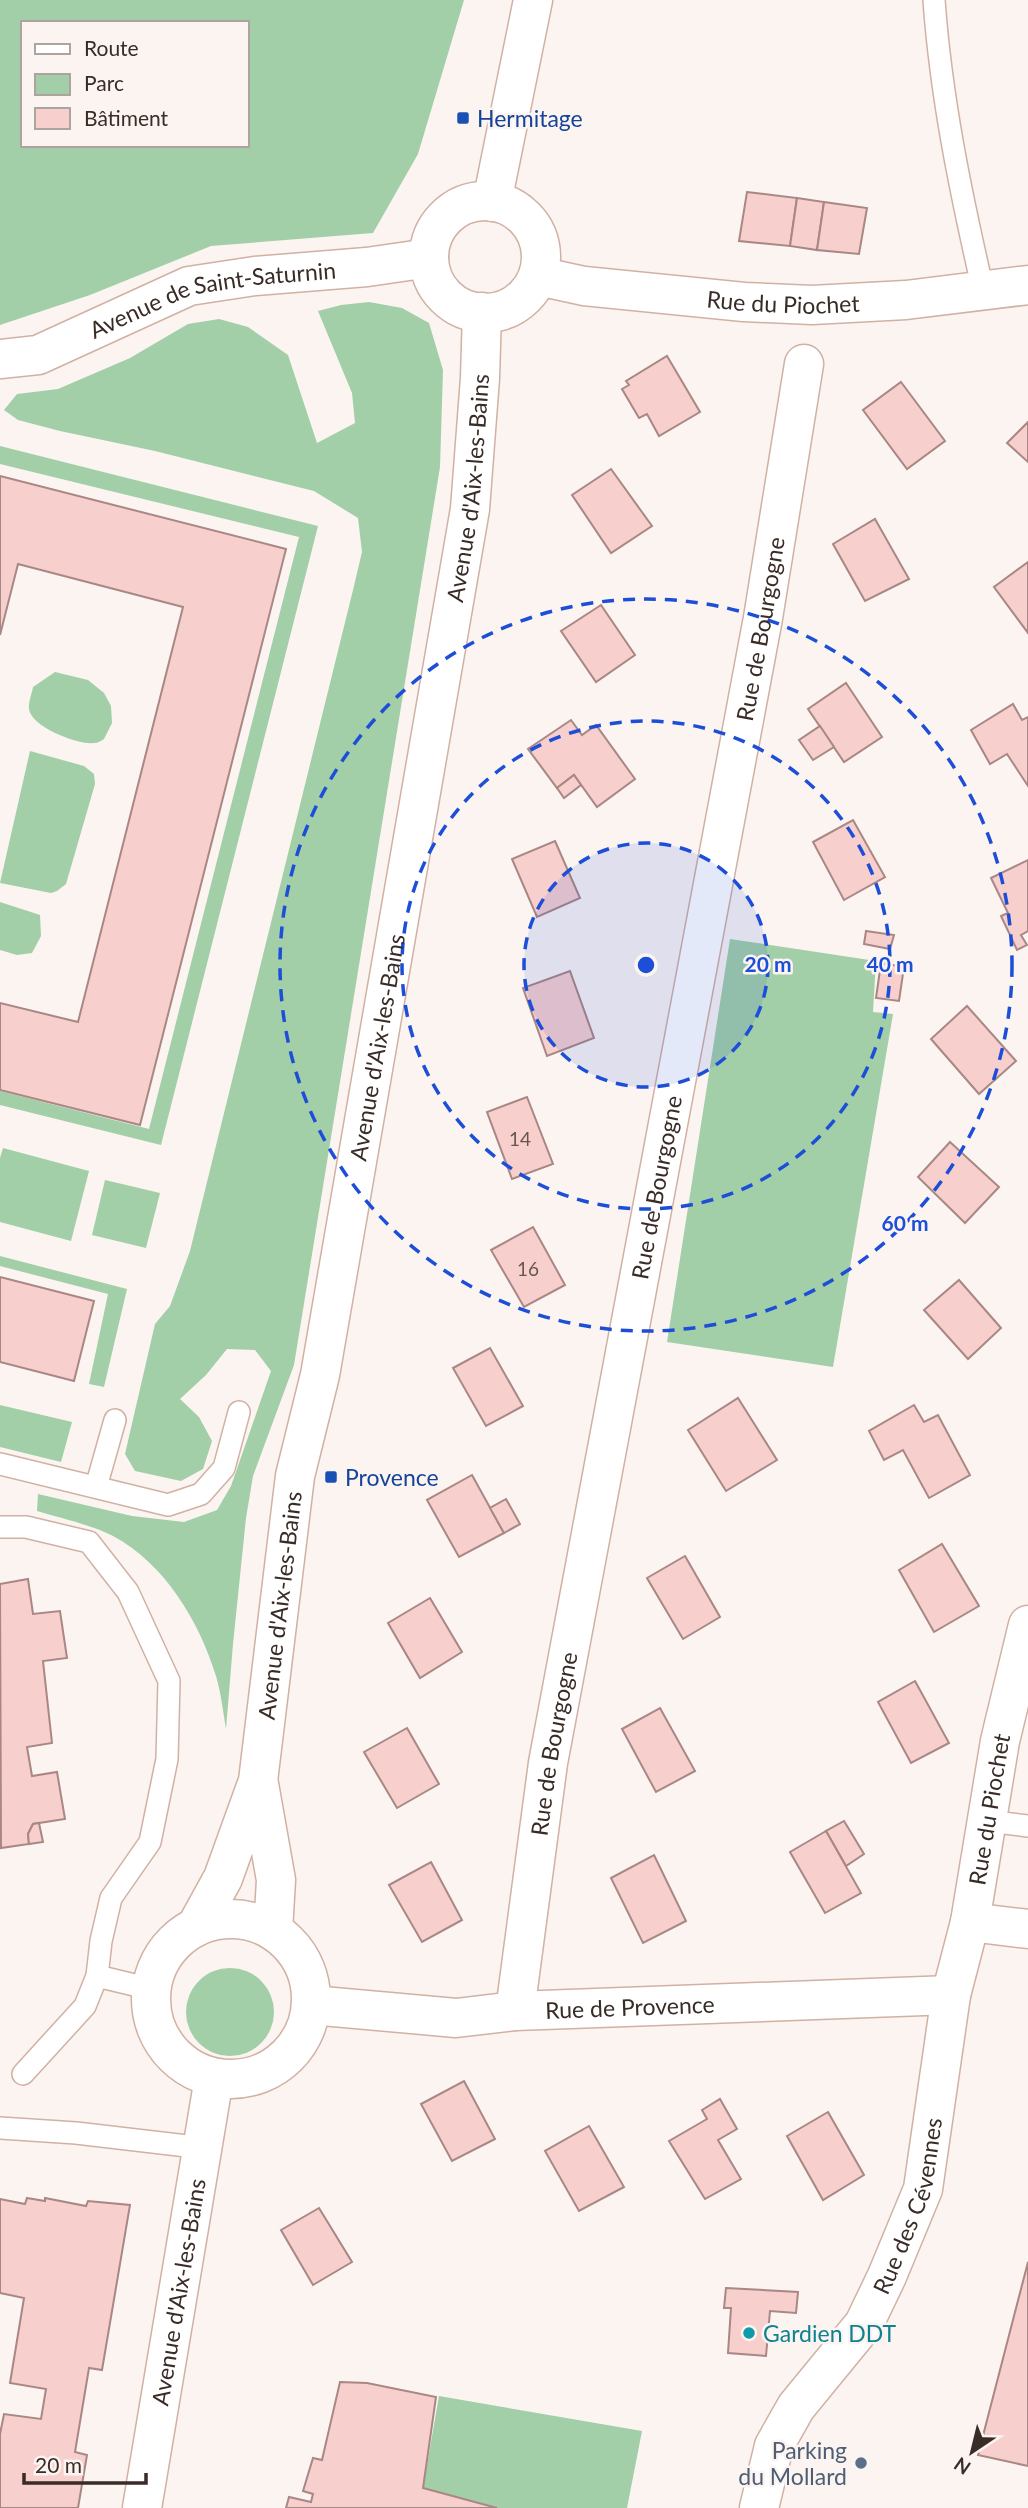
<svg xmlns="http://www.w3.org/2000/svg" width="1028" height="2508" viewBox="0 0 1028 2508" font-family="Lato,sans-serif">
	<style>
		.green { fill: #a2cfa7; fill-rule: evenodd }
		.building { fill: #f7cfcc; stroke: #a98784; stroke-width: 2 }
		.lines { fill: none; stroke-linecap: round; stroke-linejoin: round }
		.lane-casing { stroke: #d1b1a3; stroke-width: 24 }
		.street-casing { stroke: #d1b1a3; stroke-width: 41 }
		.secondary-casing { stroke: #d1b1a3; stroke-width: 41 }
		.lane { stroke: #fff; stroke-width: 21 }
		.street { stroke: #fff; stroke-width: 38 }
		.secondary { stroke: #fff; stroke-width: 38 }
		.ring { fill: none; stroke: #1d4ed8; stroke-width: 3.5; stroke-dasharray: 12 9 }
		.transit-dot { fill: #1a4fb4; stroke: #fbf4f1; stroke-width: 2.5 }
		.culture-dot { fill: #0f9aa8; stroke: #fbf4f1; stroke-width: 2.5 }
		.service-dot { fill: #5c6f8a; stroke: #fbf4f1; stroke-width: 2.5 }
		.labels { text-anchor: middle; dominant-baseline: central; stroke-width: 5; stroke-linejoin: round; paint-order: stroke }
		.number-label { font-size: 19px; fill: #685550 }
		.transit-label { font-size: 23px; fill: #164399; stroke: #fbf4f1; text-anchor: start }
		.street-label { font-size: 23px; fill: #392c27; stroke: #fbf4f1 }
		.culture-label { font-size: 23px; fill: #0d838f; stroke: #fbf4f1; text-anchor: start }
		.service-label { font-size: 23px; fill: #4e5e75; stroke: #fbf4f1; text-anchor: end }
		.centre { fill: #1d4ed8; stroke: #fbf4f1; stroke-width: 3.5 }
		.ring-label { font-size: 21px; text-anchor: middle; font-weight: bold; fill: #1d4ed8; stroke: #fbf4f1; stroke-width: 5; stroke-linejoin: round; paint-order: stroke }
	</style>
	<rect width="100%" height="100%" fill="#fbf4f1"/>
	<g class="green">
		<path d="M 0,0 L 464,0 L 418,154 L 373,233 L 211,246 L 90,295 L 0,325 ZM 23,23 L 247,23 L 247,145 L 23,145 Z"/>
		<path d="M 369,302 L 402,308 L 429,323 L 443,370 L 440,467 L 294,1365 L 253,1476 L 246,1518 L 233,1644 L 226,1729 C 223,1711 221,1693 216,1676 C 199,1621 165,1564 113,1536 C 92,1525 60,1518 37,1511 L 38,1494 L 132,1516 L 184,1522 L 217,1510 L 231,1486 L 271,1371 L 255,1350 L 227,1349 L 206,1375 L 180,1399 L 199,1417 L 212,1441 L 203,1469 L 181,1481 L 135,1471 L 125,1454 L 155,1324 L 170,1306 L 190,1251 L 353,590 L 362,552 L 358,518 L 314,491 L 155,451 L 60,431 L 18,420 L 4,410 L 17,394 L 58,389 L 130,358 L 188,324 L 219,319 L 248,327 L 288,355 L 317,443 L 355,423 L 352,393 L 318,311 L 341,305 Z"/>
		<polygon points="0,446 318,526 161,1145 0,1105 0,1091 149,1129 299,537 0,464"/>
		<path d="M 55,672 L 88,680 L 104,693 L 111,706 L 112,723 L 104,739 C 101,741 98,743 94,743 C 78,745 31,727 29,709 C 28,703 32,693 33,687 Z"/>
		<polygon points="30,751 84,766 94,774 95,784 66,884 57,891 51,893 0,883"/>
		<polygon points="0,902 40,915 41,936 32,953 17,955 0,950"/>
		<polygon points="730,939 876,961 873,1012 893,1014 833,1367 667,1342"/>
		<polygon points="3,1148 89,1171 71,1241 0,1222 0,1158"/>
		<polygon points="105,1180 160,1193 146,1248 92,1235"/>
		<polygon points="0,1256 127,1289 104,1387 89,1384 108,1294 0,1266"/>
		<polygon points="0,1405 72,1422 61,1462 0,1447"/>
		<circle cx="230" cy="2012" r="44"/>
		<polygon points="439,2396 642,2431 627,2508 497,2508 423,2488"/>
	</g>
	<g class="building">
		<polygon points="747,192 797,198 790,246 739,241"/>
		<polygon points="797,198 824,202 817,250 790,246"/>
		<polygon points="824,202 867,208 859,254 817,250"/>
		<polygon points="667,356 700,412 659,436 647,414 639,418 622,389 629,385 626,381"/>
		<polygon points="901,382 945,441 907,469 863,410"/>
		<polygon points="1028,422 1028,462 1007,443"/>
		<polygon points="611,469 652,526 611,553 572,495"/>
		<polygon points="0,476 286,549 140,1125 0,1090 0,1003 78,1022 183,607 18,564 0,635"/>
		<polygon points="875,519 909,579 865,601 833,544"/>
		<polygon points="1028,562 1028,633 994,587"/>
		<polygon points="601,605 635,655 596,682 561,631"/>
		<polygon points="846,683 882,737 844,762 808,709"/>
		<polygon points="1013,704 1022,720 1028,717 1028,786 1007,754 990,764 971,730"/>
		<polygon points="571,720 582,735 596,725 635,779 597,807 574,775 557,788 528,749"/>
		<polygon points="820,726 834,747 813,760 799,740"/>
		<polygon points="574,775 581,785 564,798 557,788"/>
		<polygon points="853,820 885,877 844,900 813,842"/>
		<polygon points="555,841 580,898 537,917 512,859"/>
		<polygon points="1028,860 1028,931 1021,935 1027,945 1017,950 1001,916 1008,913 991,878"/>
		<polygon points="866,931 894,935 890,949 864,944"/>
		<polygon points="881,963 904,967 899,1001 876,998"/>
		<polygon points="570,971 594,1038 547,1056 523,988"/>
		<polygon points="967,1006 1016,1061 979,1094 931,1039"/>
		<polygon points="527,1097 553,1164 512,1179 487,1112"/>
		<polygon points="950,1142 999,1187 965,1223 918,1177"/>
		<polygon points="533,1227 565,1285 524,1307 491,1250"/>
		<polygon points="0,1277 94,1301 74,1381 0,1362"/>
		<polygon points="959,1280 1001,1328 968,1359 924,1310"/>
		<polygon points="490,1348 523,1406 486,1426 453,1368"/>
		<polygon points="738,1398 777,1460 726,1491 688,1430"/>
		<polygon points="914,1405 924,1422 938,1415 970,1475 929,1498 903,1450 884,1460 869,1431"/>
		<polygon points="472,1475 504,1533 459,1557 427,1500"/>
		<polygon points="506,1499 520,1524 504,1533 490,1508"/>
		<polygon points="942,1544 979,1606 934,1632 899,1570"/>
		<polygon points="685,1556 720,1617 683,1639 647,1578"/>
		<polygon points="28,1579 33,1614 60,1611 67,1658 43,1661 52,1743 27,1747 32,1776 57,1772 65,1819 33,1824 28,1834 29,1844 1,1848 0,1584"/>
		<polygon points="430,1598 462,1652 420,1678 388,1623"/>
		<polygon points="915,1681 949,1743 911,1763 878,1702"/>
		<polygon points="660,1708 695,1771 656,1792 622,1729"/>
		<polygon points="407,1728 439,1784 397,1808 364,1752"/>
		<polygon points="844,1821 864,1854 846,1866 826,1831"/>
		<polygon points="39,1823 43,1842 29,1844 28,1834 33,1824"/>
		<polygon points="826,1831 861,1893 825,1913 790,1852"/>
		<polygon points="654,1855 686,1921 643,1943 611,1878"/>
		<polygon points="431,1862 462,1920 422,1942 389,1885"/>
		<polygon points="464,2081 495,2139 452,2161 421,2104"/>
		<polygon points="720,2099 737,2129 718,2140 741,2179 705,2199 669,2141 707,2119 702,2110"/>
		<polygon points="828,2112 864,2175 823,2200 787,2136"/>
		<polygon points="589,2126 624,2187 579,2211 545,2151"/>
		<polygon points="27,2198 45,2201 45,2198 86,2206 88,2201 130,2205 102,2370 89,2368 75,2452 87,2455 78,2508 0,2508 0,2434 4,2414 41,2419 46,2389 10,2383 24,2298 0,2293 0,2199 25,2204"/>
		<polygon points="319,2208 352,2262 313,2285 281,2230"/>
		<polygon points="1028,2262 1028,2466 978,2455"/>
		<polygon points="726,2288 798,2292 796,2313 770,2311 766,2356 728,2353 731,2308 724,2308"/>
		<polygon points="340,2382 367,2383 436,2397 423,2488 497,2508 286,2508 289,2497 311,2502 313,2494 303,2491 313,2458 322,2460"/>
	</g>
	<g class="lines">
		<defs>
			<g id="lane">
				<path d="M 934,0 C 941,98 961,194 983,290"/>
				<polyline points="0,1464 168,1505 201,1494 224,1468 239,1412"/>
				<polyline points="96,1487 115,1420"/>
				<polyline points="0,1527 26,1527 89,1542 128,1592 169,1681 167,1759 150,1842 111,1898 101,1941 97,1976"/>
				<polyline points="988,1821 1028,1826"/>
				<polyline points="23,2074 85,2006 97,1976 151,1989"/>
				<polyline points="0,2128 76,2133 204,2148"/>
			</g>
			<g id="street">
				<polyline points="970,1922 1028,1929"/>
				<path id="s1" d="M 311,2005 L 456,2018 L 515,2011 L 951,1995"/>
				<path id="s2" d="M 515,2011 L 548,1763 L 763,618 L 804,364"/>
				<path id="s3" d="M 759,2508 L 774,2446 L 796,2407 L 864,2324 L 887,2276 L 923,2189 L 951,1995 L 970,1922 L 1000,1741 L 1028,1625"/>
			</g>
			<g id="secondary">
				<circle cx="485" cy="257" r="56"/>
				<polyline points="492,202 533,0"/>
				<path id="s4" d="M 538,276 L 584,286 L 744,302 L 812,305 L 906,300 L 1028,285"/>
				<path id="s5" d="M 0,359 L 38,355 L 189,286 L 255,276 L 367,267 L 429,258"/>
				<polyline points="259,1784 276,1880 273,1931"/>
				<circle cx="231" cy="1999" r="80"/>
				<path id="s6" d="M 196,1927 L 223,1878 L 258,1781 L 295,1476 L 320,1375 L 470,509 L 480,378 L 482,312"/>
				<path id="s7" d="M 142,2508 L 214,2078"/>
			</g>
		</defs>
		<use href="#lane" class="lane-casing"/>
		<use href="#street" class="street-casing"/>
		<use href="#secondary" class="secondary-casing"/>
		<use href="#lane" class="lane"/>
		<use href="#street" class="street"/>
		<use href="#secondary" class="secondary"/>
	</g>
	<circle cx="646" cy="965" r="122" fill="#1d4ed8" fill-opacity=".12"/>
	<g class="ring">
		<circle cx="646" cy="965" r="122"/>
		<circle cx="646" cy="965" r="244"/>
		<circle cx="646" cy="965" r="366"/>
	</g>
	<g class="transit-dot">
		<rect x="456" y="111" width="14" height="14" rx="3.5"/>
		<rect x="324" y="1470" width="14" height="14" rx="3.5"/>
	</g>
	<circle class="culture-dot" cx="749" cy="2333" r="7"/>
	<circle class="service-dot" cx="861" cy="2463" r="7"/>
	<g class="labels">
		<g class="number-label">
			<text x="520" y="1138">14</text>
			<text x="528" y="1268">16</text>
		</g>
		<g class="transit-label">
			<text x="477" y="118">Hermitage</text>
			<text x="345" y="1477">Provence</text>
		</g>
		<g class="street-label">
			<text stroke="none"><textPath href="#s4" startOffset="247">Rue du Piochet</textPath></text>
			<text stroke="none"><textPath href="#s5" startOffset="224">Avenue de Saint-Saturnin</textPath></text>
			<text stroke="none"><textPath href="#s6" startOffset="1470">Avenue d'Aix-les-Bains</textPath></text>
			<text stroke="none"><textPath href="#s2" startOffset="1404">Rue de Bourgogne</textPath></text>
			<text stroke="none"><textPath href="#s6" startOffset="903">Avenue d'Aix-les-Bains</textPath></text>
			<text stroke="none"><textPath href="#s2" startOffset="836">Rue de Bourgogne</textPath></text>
			<text stroke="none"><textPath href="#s6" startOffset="336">Avenue d'Aix-les-Bains</textPath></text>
			<text stroke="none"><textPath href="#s2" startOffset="270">Rue de Bourgogne</textPath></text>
			<text stroke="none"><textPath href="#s3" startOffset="749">Rue du Piochet</textPath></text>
			<text stroke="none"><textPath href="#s1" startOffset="320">Rue de Provence</textPath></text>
			<text stroke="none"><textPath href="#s3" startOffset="343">Rue des Cévennes</textPath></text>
			<text stroke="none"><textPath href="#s7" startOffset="219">Avenue d'Aix-les-Bains</textPath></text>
		</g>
		<g class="culture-label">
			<text x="763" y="2333">Gardien DDT</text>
		</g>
		<g class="service-label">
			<text x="847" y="2450">Parking<tspan x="847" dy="26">du Mollard</tspan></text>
		</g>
	</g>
	<circle cx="646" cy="965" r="10" class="centre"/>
	<g class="ring-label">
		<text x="768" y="972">20 m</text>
		<text x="890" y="972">40 m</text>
		<text x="905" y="1231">60 m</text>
	</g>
	<rect x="21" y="21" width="228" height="126" fill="#fbf4f1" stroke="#ada4a0" stroke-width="2"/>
	<rect x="35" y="44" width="35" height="10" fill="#ffffff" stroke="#ada4a0" stroke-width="2"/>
	<text x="84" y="56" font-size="21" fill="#392c27">Route</text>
	<rect x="35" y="74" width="35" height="21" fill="#a2cfa7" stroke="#ada4a0" stroke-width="2"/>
	<text x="84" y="91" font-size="21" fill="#392c27">Parc</text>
	<rect x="35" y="108" width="35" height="21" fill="#f7cfcc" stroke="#ada4a0" stroke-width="2"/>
	<text x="84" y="126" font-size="21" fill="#392c27">Bâtiment</text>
	<g transform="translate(972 2452) rotate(215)" stroke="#fbf4f1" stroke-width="5" paint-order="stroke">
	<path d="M0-5L12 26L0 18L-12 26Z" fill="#392c27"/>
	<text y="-10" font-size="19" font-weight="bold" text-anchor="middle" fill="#392c27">N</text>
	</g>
	<path d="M24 2473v10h122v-10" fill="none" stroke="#392c27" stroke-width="3.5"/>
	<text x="35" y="2473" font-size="21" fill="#392c27" stroke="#fbf4f1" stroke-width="5" paint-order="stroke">20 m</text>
</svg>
